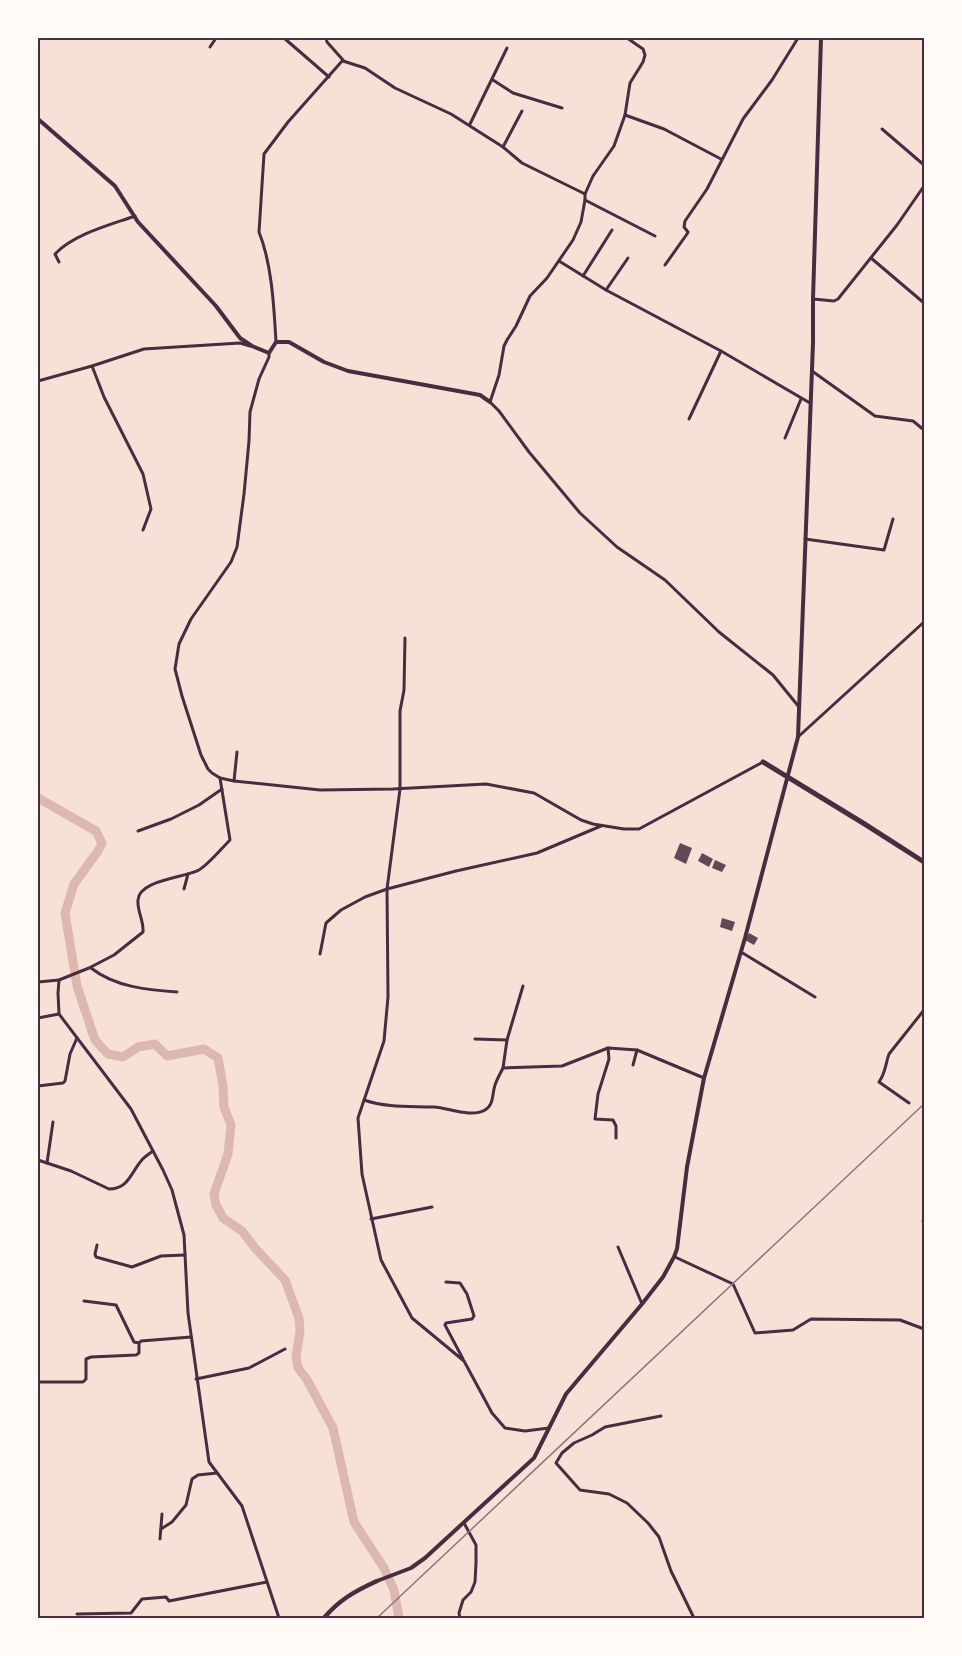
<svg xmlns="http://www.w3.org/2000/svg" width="962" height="1656" viewBox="0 0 962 1656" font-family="'Asap Condensed',sans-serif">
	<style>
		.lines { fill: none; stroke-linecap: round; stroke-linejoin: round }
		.river { stroke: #dcb8b0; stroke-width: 9 }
		.building { fill: #644757 }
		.minor { stroke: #4a2c40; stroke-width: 3 }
		.tertiary { stroke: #4a2c40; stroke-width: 4 }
		.secondary { stroke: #4a2c40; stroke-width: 4.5 }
		.primary { stroke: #4a2c40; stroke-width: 5 }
		.rail { stroke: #8f747c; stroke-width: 1.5 }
		.neatline { fill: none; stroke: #4a2c40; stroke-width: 2 }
	</style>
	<rect width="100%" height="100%" fill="#f7e1d7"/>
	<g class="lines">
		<polyline class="river" points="38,798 96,831 102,843 98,851 74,884 65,913 77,986 95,1040 108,1054 123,1057 138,1047 155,1044 167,1056 204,1049 218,1058 223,1086 224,1107 231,1125 228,1154 214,1194 216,1205 223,1218 242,1231 255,1248 285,1280 299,1318 300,1331 296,1357 298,1368 306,1378 333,1428 354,1522 384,1568 394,1590 399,1618"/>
	</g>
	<g class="building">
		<polygon points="680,843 692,848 686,864 674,858"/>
		<polygon points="702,853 713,859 709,867 698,861"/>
		<polygon points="715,860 726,865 722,872 712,868"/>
		<polygon points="722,918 735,922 732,931 720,927"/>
		<polygon points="749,933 758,938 754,945 745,940"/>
	</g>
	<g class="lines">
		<g class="minor">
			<polyline points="284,38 329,77"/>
			<polyline points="627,38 643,49 645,55 643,62 630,83 625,115 614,146 593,176 585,194 585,200 581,222 573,240 547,278 530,296 516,326 507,340 504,346 499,375 490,402 499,411 529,452 580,513 617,547 665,580 719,632 773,675 799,707"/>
			<polyline points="210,47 216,38"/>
			<polyline points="343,61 365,68 395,88 451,114 503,147 522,163 585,194"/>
			<polyline points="493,80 513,93 562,108"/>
			<polyline points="625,115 664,129 721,159"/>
			<polyline points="470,124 507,48"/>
			<polyline points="882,129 924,165"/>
			<polyline points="503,147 522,111"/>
			<polyline points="585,200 655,236"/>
			<polyline points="871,258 924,303"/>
			<polyline points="559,261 606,290 721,351 810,403"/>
			<path d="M 59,262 L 55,254 C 74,234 110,225 135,216"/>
			<polyline points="665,265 687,234 688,232 684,227 685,221 707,189 743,119 772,80 798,38"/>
			<polyline points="583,276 612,230"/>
			<polyline points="606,290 628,258"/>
			<polyline points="813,299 834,301 838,299 897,225 924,186"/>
			<path d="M 276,342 C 274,308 272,264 259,232 L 264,154 L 288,122 L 343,60 L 327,42 L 326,38"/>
			<polyline points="269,353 269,357 259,379 250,412 249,441 244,494 237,547 231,562 191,619 179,644 175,669 182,696 201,755 208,769 212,773 220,778 234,781 320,790 393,789 486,784 534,793 581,820 593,824 624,829 639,829 763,762"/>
			<polyline points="92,366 104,397 143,474 151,509 143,530"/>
			<polyline points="812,371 875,416 913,421 924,430"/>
			<polyline points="38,381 92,366 144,349 240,343 250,346"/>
			<polyline points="689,419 721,351"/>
			<polyline points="785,438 801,399"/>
			<polyline points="805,539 884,550 893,519"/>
			<polyline points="405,638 404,690 400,711 400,789 387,889 388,997 384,1041 358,1118 362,1174 381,1260 412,1318 464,1361 492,1413 505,1428 525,1431 549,1428"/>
			<polyline points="798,737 924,622"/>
			<path d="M 220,778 L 230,840 C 221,849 209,864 199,870 C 184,878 139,880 138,900 C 137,911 144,921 143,932 L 114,955 L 89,968 L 59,980 L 58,993 L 59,1014 L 131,1109 L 163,1170 L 172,1190 L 184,1235 L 188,1313 L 209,1462 L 242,1506 L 279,1618"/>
			<polyline points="234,781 237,752"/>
			<polyline points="138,831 171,819 199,805 222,789"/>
			<polyline points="184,889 188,874"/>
			<polyline points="741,952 815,997"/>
			<polyline points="320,954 326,923 341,910 365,897 387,889 456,871 537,853 601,826"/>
			<path d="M 91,968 C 115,987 148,990 177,992"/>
			<polyline points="38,982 59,980"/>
			<polyline points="38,1018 59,1014"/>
			<polyline points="475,1039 507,1040"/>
			<polyline points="608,1048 609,1059 598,1094 595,1119 613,1120 616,1126 616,1138"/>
			<polyline points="633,1065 637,1050"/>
			<polyline points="503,1068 507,1040 523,986"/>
			<polyline points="38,1086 63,1083 65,1081 70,1054 77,1038"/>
			<path d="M 364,1100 C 387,1108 410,1106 434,1107 C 449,1108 471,1118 485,1110 C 494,1105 492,1094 495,1085 C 497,1079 500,1074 503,1068 L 562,1066 L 608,1048 L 637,1050 L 704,1078"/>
			<path d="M 909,1103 L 879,1082 C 886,1072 885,1065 889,1054 L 924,1010"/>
			<polyline points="924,1150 924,1169"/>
			<path d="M 38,1160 L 71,1171 L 109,1189 C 128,1189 131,1173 141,1161 C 144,1157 149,1154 153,1151"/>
			<polyline points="47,1163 53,1122"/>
			<polyline points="371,1219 432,1207"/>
			<polyline points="924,1220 923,1221 924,1224"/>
			<polyline points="97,1245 95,1254 96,1257 132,1267 161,1256 185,1255"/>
			<polyline points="618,1247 642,1304"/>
			<polyline points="675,1257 733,1284 755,1333 793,1330 811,1319 900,1320 924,1329"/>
			<polyline points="446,1282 460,1283 467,1294 474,1316 472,1319 446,1323 445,1325 463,1359"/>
			<polyline points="84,1301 116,1305 134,1342 139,1343"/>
			<polyline points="196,1379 249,1368 285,1349"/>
			<polyline points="38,1382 83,1382 86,1379 86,1359 91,1357 136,1355 139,1353 139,1343 141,1341 191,1337"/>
			<polyline points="661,1416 605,1427 592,1435 574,1443 562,1453 556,1463 580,1490 609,1494 627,1503 648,1523 659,1537 671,1571 694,1618"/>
			<polyline points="161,1529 172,1522 186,1505 192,1479 198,1475 217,1473"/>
			<polyline points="160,1539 162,1514"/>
			<polyline points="77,1614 131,1613 142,1599 166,1597 169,1601 267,1582"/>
			<polyline points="460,1618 459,1613 463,1600 471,1592 475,1582 476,1563 476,1545 464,1523"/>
		</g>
		<g class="tertiary">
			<polyline points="38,119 115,186 138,222 216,306 240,338 252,346 269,353 276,342 289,342 324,362 348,371 480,395 490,402"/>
			<polyline points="377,1581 411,1568 425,1558 534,1458 566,1394 642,1304 663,1277 674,1257 677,1249 687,1167 704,1078 745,938 798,737 813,343 813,299 821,38"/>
		</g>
		<path class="secondary" d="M 324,1618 C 339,1600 355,1591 377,1581"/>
		<polyline class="primary" points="763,762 863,823 924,862"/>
		<polyline class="rail" points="377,1618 924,1104"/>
	</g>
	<rect width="962" height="1656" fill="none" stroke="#fffaf5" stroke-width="78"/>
	<rect x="39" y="39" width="884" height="1578" class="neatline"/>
</svg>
